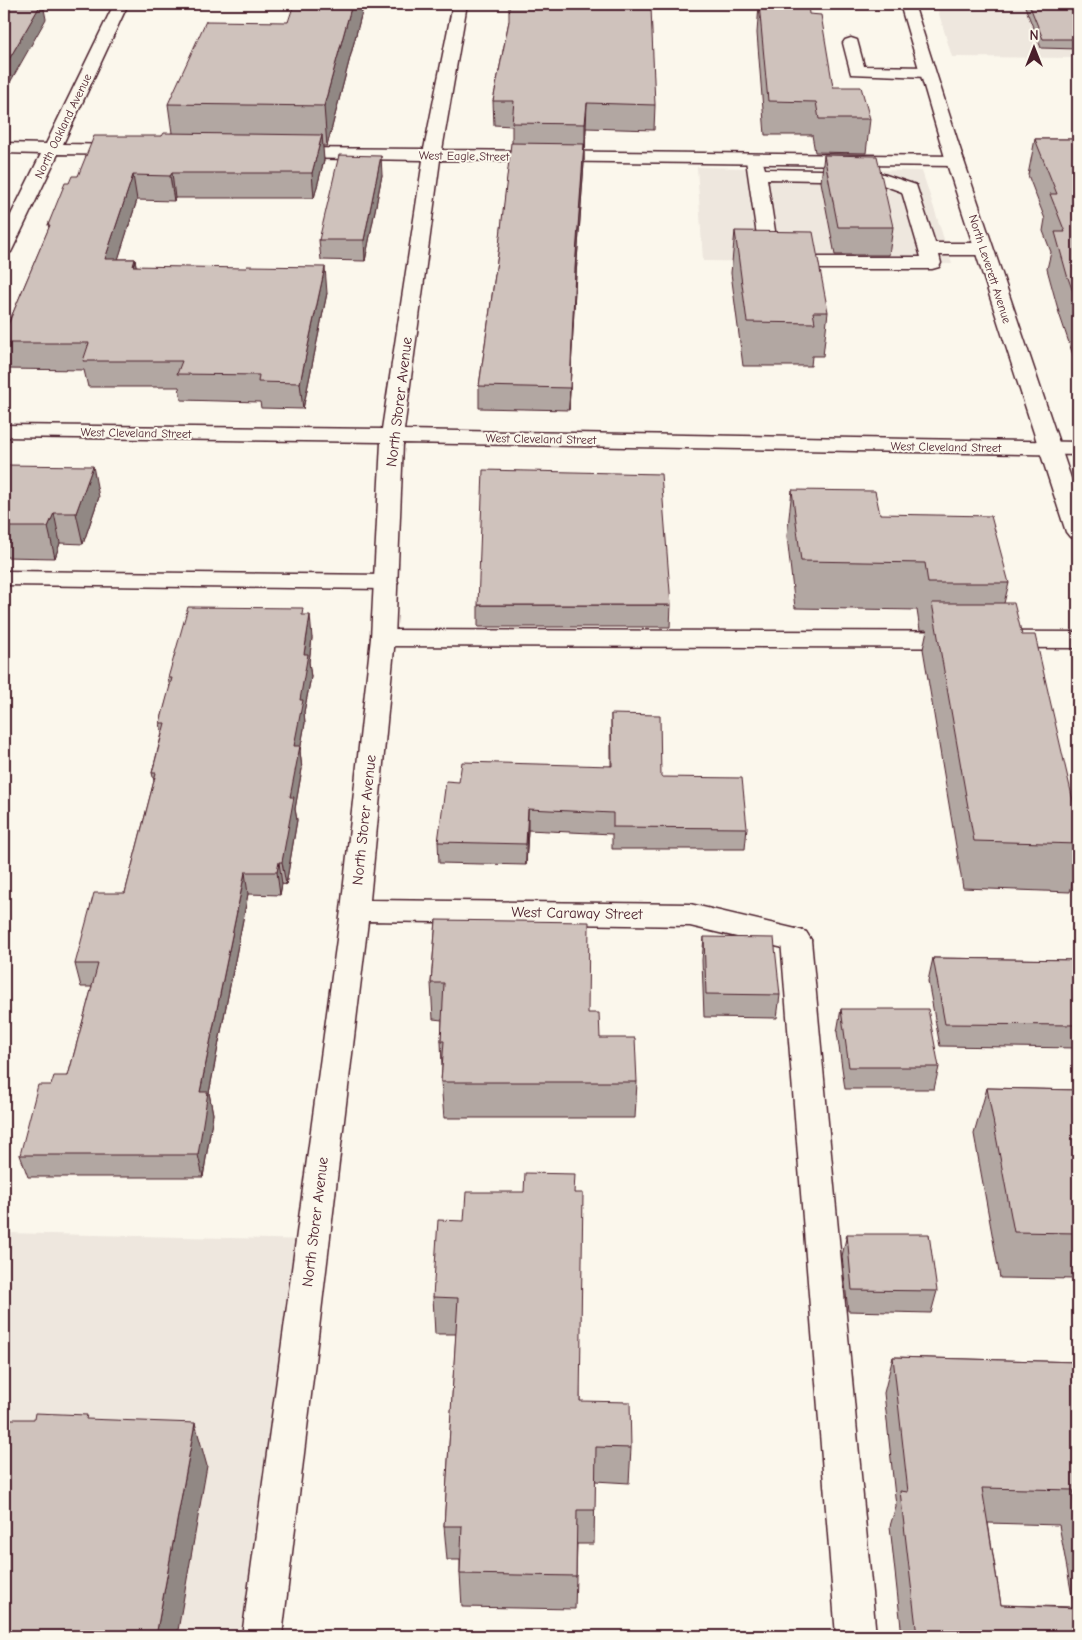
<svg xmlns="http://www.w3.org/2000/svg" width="1082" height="1640" viewBox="0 0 1082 1640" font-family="'Comic Neue',sans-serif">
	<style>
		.built { fill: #eee7de }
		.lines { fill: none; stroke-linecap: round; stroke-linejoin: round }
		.lane-casing { stroke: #4a1f2b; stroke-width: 3 }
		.street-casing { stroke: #4a1f2b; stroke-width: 3 }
		.secondary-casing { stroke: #4a1f2b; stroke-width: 3 }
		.lane { fill: #fbf7ec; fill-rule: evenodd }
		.street { fill: #fbf7ec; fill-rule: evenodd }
		.secondary { fill: #fbf7ec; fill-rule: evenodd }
		.wall { fill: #b2a7a2; stroke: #4a1f2b; fill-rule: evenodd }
		.shaded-wall { fill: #918884; stroke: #4a1f2b }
		.building { fill: #cfc2bc; stroke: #4a1f2b }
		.labels { text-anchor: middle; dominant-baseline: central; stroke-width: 4; stroke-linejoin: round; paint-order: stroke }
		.far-street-label { font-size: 12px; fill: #4a1f2b; stroke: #fbf7ec }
		.street-label { font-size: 15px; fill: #4a1f2b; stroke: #fbf7ec }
	</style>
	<rect width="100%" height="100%" fill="#fbf7ec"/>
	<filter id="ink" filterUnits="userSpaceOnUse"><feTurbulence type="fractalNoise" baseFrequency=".02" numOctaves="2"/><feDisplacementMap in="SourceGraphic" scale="10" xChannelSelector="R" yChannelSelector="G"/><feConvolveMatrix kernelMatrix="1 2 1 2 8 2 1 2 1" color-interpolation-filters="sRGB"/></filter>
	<g filter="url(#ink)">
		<g class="built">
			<polygon points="936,4 1078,4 1078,58 952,57"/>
			<polygon points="697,167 922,171 952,264 703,261"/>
			<polygon points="4,1233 312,1240 262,1636 4,1636"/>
		</g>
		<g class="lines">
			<defs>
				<g id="lane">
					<polygon points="851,38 857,40 864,66 927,67 933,69 935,72 933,75 927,77 851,74 843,43 845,40"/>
					<path d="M 755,155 L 761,156 L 765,169 L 874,171 L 916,185 L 935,243 L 984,243 L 991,245 L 993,249 L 991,253 L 984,255 L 939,255 L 941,263 L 939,267 L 932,269 L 770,269 L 763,267 L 761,263 L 746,160 L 749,156 ZM 767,179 L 872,181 L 902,192 L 921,257 L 779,257 Z"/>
					<polygon points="4,571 386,575 394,577 398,582 394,587 386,589 4,585"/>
					<polygon points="383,630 1078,632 1078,648 383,646 374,643 371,638 374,633"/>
					<polygon points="796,929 806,932 811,940 876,1636 836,1636 781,940 786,932"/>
				</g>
				<g id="street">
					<polygon points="114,4 128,4 63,144 126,145 132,146 135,150 132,154 126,155 58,154 13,248 11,252 4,254 4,229 41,154 4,153 4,143 46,144"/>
					<polygon points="453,4 467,4 442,150 955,156 961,157 964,161 961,165 955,166 440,160 404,430 1078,442 1078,455 403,443 395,638 370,900 690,904 796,929 806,932 811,940 806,948 796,951 690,926 368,921 282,1636 242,1636 341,910 371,638 381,442 4,437 4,425 382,429 423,160 286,158 280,157 277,153 280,149 286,148 424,149"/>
				</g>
				<polygon id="secondary" points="900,4 914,4 964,161 1078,499 1078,539 1070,537 1066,532 946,161"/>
			</defs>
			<use href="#lane" class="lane-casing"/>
			<use href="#street" class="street-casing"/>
			<use href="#secondary" class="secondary-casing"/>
			<use href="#lane" class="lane"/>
			<use href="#street" class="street"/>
			<use href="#secondary" class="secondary"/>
		</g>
		<g class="wall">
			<polygon points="364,4 327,146 322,146 324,160 314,198 175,198 174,201 137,200 118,259 135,259 136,266 327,293 303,409 261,408 260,402 181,400 179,387 88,387 84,370 6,369 4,360 4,334 49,228 48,225 69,183 78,176 162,136 172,133 168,104 288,22"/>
			<polygon points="759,4 809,14 833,87 870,119 866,153 815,152 812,135 765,135 757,33"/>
			<polygon points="1024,4 1071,4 1078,19 1078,49 1041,48"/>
			<polygon points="568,7 655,105 654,130 586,128 585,149 584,149 584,163 575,289 569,410 479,408 479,386 498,254 512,143 512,126 494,125 493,101 509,21"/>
			<polygon points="1035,139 1078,139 1078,370 1059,313 1047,269 1051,252 1043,231 1045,219 1028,175"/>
			<polygon points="824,155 893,227 889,255 835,255 821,182"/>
			<polygon points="382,175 365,261 321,260 319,240"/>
			<polygon points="735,231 828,312 823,356 812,356 811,366 743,366 731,273"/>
			<polygon points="4,465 99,497 83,544 60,543 55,558 4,557"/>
			<polygon points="792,490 880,514 1009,583 1004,603 1022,635 1078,822 1078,863 1070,892 963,888 923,649 927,630 920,630 917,610 795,608 787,536"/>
			<polygon points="478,605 671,605 670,627 478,627"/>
			<polygon points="304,615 312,638 309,662 311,677 304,712 305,723 300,751 302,769 295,809 297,820 286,885 282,884 280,895 248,894 209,1093 213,1114 203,1177 28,1177 20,1155 51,1085 68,1076 92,987 81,987 75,964 125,893 154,781 152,773 162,733 160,723 170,688 168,678"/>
			<polygon points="611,714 661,777 747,828 745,849 612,849 612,834 528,830 526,865 439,863 438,842 459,782 611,766"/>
			<polygon points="436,920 588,1013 600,1038 637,1082 635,1118 444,1118 441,1082 442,1067 441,1041 442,1020 433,1019 431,983"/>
			<polygon points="704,937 780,995 777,1018 704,1017 702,960"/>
			<polygon points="933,958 1078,960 1078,1048 940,1046 928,981"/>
			<polygon points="841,1009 939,1067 934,1089 845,1089 837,1032"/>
			<polygon points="987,1088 1078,1090 1078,1279 1000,1278 974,1134"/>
			<polygon points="574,1193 580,1401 631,1448 629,1483 595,1481 594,1544 577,1544 575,1609 462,1607 460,1574 460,1560 447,1560 444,1526 456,1334 435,1334 433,1297 464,1221"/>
			<polygon points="847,1234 937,1291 931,1313 848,1311 842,1256"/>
			<path d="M 893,1357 L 1078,1362 L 1078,1636 L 902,1636 L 890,1526 L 896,1506 L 884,1393 ZM 988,1523 L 1059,1525 L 1074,1607 L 1001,1605 Z"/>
		</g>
		<g class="shaded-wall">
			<polygon points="41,4 43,4 46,19 4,93 4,68"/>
			<polygon points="352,4 364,4 327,146 324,106"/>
			<polygon points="587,103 586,128 585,149 585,124"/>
			<polygon points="322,135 324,160 314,198 312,173"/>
			<polygon points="584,144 584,163 575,289 569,410 575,268"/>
			<polygon points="381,156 382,175 365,261 364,240"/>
			<polygon points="172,173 175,198 174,201 170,176"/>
			<polygon points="133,175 137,200 110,285 105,259"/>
			<polygon points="135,259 139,285 133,266"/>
			<polygon points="325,267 327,293 303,409 300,383"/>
			<polygon points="93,466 99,497 83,544 76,513"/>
			<polygon points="54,513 60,543 55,558 48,527"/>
			<polygon points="310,615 312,638 309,662 311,677 304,712 305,723 300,751 302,769 295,809 297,820 286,885 282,862 290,797 294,746 304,654"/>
			<polygon points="528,809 528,830 526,865 526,844"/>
			<polygon points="279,862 282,884 280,895 277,872"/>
			<polygon points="245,872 248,894 209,1093 213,1114 203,1177 198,1155 200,1092"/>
			<polygon points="195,1423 207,1466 177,1636 156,1636"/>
		</g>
		<g class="building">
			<polygon points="4,4 41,4 4,68"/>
			<polygon points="294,4 352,4 324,106 168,104 206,21 288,22"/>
			<polygon points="509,4 568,4 568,7 651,8 655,105 587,103 585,124 512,123 514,101 493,101 509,21"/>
			<polygon points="759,4 808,4 809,14 821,15 833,87 861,87 870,119 819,119 816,102 768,101"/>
			<polygon points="1029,4 1071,4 1078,19 1078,39 1043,39"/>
			<polygon points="164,133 322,135 312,173 172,173 170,176 133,175 105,259 135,259 133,266 246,268 247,266 325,267 300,383 258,382 259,375 177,374 182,361 83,361 89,343 4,343 4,334 50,225 48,225 65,183 69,183 72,176 78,176 94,136 162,136"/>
			<polygon points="1035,139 1078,139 1078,306 1067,275 1055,232 1065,232 1050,194 1057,194"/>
			<polygon points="511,143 584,144 575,268 570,388 479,386 498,254"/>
			<polygon points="339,155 381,156 364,240 319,240"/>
			<polygon points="824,155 877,156 893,227 838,227"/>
			<polygon points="735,231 813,232 828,312 813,312 815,323 747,322"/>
			<polygon points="4,465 93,466 76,513 54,513 48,527 4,527"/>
			<polygon points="483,470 661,474 671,605 478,605"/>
			<polygon points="792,490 875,491 880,514 991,516 1009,583 928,583 925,563 801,561"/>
			<polygon points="932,603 1014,603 1022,635 1035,635 1078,822 1078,844 974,841"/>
			<polygon points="188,607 303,608 302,615 310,615 304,654 308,654 300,700 303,700 294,746 300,746 290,797 294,797 282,862 279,862 277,872 245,872 200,1092 208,1092 198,1155 20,1155 38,1085 51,1085 54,1076 68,1076 98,964 75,964 94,893 125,893 156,773 152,773 165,723 160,723 172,678 168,678"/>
			<polygon points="611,714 660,715 661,777 742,778 747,828 613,827 613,813 528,809 526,844 438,842 446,781 459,782 462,762 612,766"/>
			<polygon points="436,920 589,922 588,1013 599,1013 600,1038 635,1038 637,1082 441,1082 444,1041 441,1041 444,983 431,983"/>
			<polygon points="704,937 774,938 780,995 706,994"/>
			<polygon points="933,958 1078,960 1078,1025 945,1024"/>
			<polygon points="841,1009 928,1009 939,1067 849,1067"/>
			<polygon points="987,1088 1078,1090 1078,1233 1014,1232"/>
			<polygon points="525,1173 575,1174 574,1193 583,1193 580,1401 630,1402 631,1448 596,1447 595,1510 577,1510 576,1576 460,1574 462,1526 444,1526 458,1298 433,1297 438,1220 464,1221 466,1192 524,1192"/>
			<polygon points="847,1234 929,1234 937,1291 852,1290"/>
			<polygon points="893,1357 1078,1362 1078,1515 1073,1490 982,1488 1001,1605 1078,1608 1078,1636 917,1636 900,1491 908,1492"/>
			<polygon points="35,1413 87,1415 86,1419 195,1423 156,1636 4,1636 4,1419 34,1419"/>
		</g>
	</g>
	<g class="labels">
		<g class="far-street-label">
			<text transform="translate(63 126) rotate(-64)">North Oakland Avenue</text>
			<text transform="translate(464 156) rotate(1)">West Eagle Street</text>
			<text transform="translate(990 269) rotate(72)">North Leverett Avenue</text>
			<text transform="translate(136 433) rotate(1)">West Cleveland Street</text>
			<text transform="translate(541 439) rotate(1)">West Cleveland Street</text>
			<text transform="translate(946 447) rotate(1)">West Cleveland Street</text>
		</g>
		<g class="street-label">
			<text transform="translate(399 402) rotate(-83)">North Storer Avenue</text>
			<text transform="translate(364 820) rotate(-84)">North Storer Avenue</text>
			<text transform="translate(577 913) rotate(1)">West Caraway Street</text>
			<text transform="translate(315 1222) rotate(-83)">North Storer Avenue</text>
		</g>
	</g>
	<rect width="1082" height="1640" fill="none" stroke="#fbf7ec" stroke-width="20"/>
	<rect x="10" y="10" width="1062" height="1620" fill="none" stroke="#4a1f2b" stroke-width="2" filter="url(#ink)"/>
	<g transform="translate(1034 48)" stroke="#fbf7ec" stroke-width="4" paint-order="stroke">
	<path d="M0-4L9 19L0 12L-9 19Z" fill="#4a1f2b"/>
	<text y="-8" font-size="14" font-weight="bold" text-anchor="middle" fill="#4a1f2b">N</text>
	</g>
</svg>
